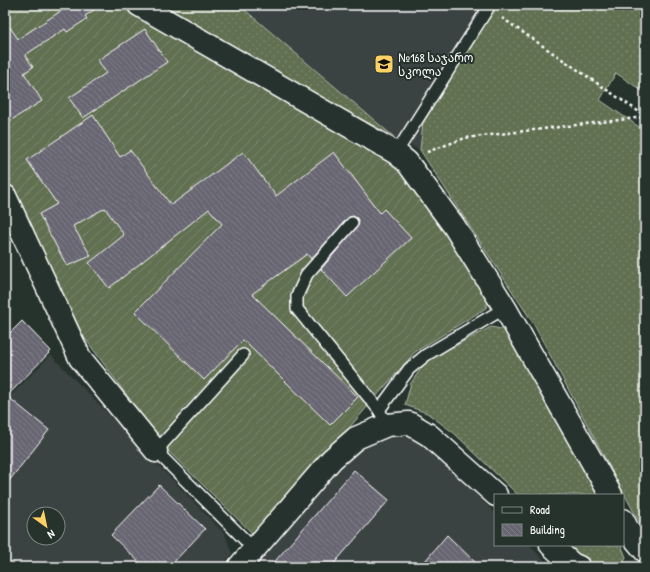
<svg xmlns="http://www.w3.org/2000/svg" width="650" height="572" viewBox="0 0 650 572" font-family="'Patrick Hand','Noto Sans Georgian',sans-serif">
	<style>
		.built { fill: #3a4242; fill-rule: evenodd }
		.grass { fill: url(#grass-dots); stroke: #b0b8a8 }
		.garden { fill: url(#garden-furrows); stroke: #b0b8a8 }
		.building { fill: url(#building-back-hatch); stroke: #fff }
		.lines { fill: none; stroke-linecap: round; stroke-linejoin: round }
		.lane-casing { stroke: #fff; stroke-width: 14 }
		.street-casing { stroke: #fff; stroke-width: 25 }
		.path { stroke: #fff; stroke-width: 2.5; stroke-dasharray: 3 3; stroke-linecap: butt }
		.lane { stroke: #26332d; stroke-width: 11 }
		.street { stroke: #26332d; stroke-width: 22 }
		.labels { text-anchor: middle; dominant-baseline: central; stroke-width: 4; stroke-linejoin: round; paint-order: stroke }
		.poi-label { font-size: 12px; fill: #fff; stroke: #26332d; text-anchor: start }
	</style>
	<defs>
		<pattern id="grass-dots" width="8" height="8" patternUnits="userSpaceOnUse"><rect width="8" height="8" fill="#617051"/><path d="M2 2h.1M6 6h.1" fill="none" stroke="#79856b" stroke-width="1.8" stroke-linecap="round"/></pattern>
		<pattern id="garden-furrows" width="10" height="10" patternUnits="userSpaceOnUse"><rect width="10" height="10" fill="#617051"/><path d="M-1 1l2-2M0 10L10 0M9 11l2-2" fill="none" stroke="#79856b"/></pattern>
		<pattern id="building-back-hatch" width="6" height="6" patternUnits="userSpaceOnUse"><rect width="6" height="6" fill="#686672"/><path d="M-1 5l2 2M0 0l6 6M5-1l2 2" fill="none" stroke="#7f7d87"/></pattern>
	</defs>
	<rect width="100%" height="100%" fill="#26332d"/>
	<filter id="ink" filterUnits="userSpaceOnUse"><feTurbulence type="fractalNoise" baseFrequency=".025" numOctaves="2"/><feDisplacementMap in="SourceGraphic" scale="8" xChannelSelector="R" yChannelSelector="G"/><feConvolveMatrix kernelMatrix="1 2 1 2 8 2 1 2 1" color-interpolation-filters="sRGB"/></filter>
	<g filter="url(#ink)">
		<g class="built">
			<polygon points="239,5 497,5 423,123 420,150 394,137"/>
			<path d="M 51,355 L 225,534 L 232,554 L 221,567 L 5,567 L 5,401 ZM 34,514 L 58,514 L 58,538 L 34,538 Z"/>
			<polygon points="415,436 495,513 495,545 529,545 551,567 254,567 356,451 390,437"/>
		</g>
		<g class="grass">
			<polygon points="156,5 239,5 394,137"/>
			<polygon points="497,5 645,5 645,93 616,73 600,100 645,131 645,527 643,529 533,323 420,150 423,123"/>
			<polygon points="491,327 511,331 599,495 518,495 454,433 427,413 405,405 411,383 424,364 441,353"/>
			<polygon points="569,545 621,545 626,557 622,567 592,567"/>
		</g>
		<polygon class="garden" points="5,5 121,5 405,166 490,294 486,308 415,352 255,536 167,450 76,326 5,178"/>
		<g class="building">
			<polygon points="70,5 101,5 85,16 87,19 67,32 65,29 25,55 33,67 24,73 42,101 5,124 5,20 18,39"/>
			<polygon points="145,29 167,62 83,118 69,98 106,73 98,60"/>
			<polygon points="93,115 120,157 130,150 171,205 243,152 276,196 334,152 380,213 384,209 411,238 347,297 321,269 357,227 359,224 357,218 353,216 349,217 311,259 307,254 252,294 358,397 330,425 243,340 204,380 135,312 222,224 209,209 109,288 89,263 124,235 105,208 73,226 91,256 67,266 39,214 57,204 27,160"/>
			<polygon points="22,321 51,351 7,396 49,430 5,486 5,338"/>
			<polygon points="354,470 389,500 331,567 270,567"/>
			<polygon points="159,485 205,529 169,567 144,567 111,535"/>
			<polygon points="447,535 480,567 420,567"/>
		</g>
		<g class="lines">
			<defs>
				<g id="lane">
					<polyline points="396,153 490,5"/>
					<polyline points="352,223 307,274 297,296 297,309 379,410 387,425"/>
					<polyline points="243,355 156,451 254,549"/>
					<polyline points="379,410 409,369 426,355 505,308"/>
				</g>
				<g id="street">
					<polyline points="139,5 396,153 407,162 454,226 505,308 611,495"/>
					<polyline points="5,196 80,358 156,451"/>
					<polyline points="623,520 629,532 645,551"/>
					<polyline points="551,545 572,564 579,567"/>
					<polyline points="239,567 332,459 356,438 387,425 409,423 429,435 496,495"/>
				</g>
			</defs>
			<use href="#lane" class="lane-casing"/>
			<use href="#street" class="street-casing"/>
			<g class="path">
				<polyline points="502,18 645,116"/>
				<polyline points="427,152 465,138 645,117"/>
			</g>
			<use href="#lane" class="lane"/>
			<use href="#street" class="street"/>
		</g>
	</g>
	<defs>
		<symbol id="school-square" viewBox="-11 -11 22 22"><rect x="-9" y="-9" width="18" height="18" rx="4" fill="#ffd166" stroke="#26332d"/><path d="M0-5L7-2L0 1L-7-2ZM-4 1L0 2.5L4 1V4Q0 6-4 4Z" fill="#111"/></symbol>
	</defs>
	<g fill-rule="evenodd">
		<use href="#school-square" x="373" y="53" width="22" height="22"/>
	</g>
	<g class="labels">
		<g class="poi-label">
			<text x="398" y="57">№168 საჯარო<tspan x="398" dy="14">სკოლა</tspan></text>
		</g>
	</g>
	<rect width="650" height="572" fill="none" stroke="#26332d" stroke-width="20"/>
	<rect x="10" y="10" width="630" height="552" fill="none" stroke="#fff" stroke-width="1.5" filter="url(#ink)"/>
	<rect x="494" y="494" width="130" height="52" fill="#26332d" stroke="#7d8581"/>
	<rect x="502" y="507" width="20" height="6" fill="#26332d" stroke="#7d8581"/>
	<text x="530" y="514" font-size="12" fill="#ffffff">Road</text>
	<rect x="502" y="524" width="20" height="12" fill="url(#building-back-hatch)" stroke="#7d8581"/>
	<text x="530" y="534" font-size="12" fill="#ffffff">Building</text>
	<g transform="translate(46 526) rotate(147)"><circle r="19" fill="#26332d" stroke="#7d8581"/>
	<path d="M0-3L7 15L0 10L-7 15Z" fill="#ffd166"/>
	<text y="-6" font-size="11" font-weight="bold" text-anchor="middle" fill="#ffffff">N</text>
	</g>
</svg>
